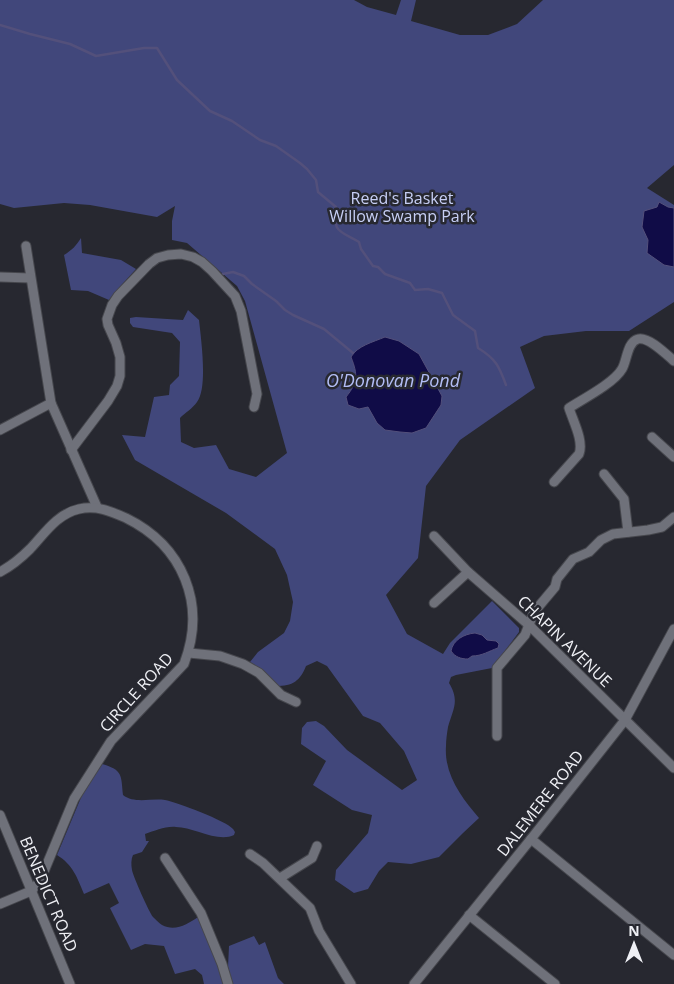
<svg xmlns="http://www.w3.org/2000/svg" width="674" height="984" viewBox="0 0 674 984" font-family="'Open Sans',sans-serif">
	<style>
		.green { fill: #41477b }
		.water { fill: #100c47; stroke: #53507b }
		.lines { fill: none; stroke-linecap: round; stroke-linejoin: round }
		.stream { stroke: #53507b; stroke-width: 2.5 }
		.street-casing { stroke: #46474d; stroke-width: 11 }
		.street { stroke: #6f717a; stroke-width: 9 }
		.labels { text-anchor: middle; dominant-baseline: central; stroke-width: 5; stroke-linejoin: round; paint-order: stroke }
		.park-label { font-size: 16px; fill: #c7cff5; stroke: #272830 }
		.street-label { font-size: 16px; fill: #eff0f5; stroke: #272830 }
		.water-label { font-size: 18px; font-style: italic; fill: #b2bdf5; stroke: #272830 }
	</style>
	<rect width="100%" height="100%" fill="#272830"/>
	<g class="green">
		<path d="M 0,0 L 354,0 L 367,7 L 396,15 L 401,0 L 416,0 L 411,21 L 460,35 L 488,35 L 517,24 L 543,0 L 674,0 L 674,165 L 647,188 L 674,205 L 674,302 L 629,331 L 586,331 L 544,336 L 520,347 L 535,388 L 460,440 L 426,486 L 418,558 L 386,595 L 407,634 L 443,654 L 450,643 L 492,601 L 519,628 L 519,632 L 492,668 L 456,675 L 451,677 L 449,683 C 460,701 453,709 448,727 C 447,733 446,740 446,746 C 444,775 462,798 479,818 L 463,833 L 439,857 L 411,864 L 388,862 L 379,871 L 368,889 L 354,893 L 335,880 L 336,870 L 368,833 L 372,815 L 352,810 L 313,785 L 326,761 L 301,744 L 302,728 L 307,722 L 316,721 L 324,726 L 347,750 L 402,790 L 417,780 L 404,751 L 380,723 L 363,716 L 327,666 L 317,661 L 306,666 C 300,681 293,686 276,686 L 262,670 L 250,662 L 258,652 L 284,633 L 290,621 L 293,602 L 287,575 L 275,549 L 226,513 L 135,460 L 122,435 L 145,437 L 154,397 L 169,395 L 170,385 L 179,376 L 180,342 L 172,333 L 133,327 L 130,323 L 130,318 L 136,317 L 183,320 L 188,310 L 199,320 C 201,339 208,388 197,402 C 193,408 185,413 180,418 L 181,442 L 194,448 L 216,445 L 229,469 L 256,477 L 287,453 L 245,301 L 237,286 L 187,243 L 172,240 L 172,221 L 175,206 L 157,217 L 90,205 L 64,203 L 14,208 L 0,204 Z"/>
		<path d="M 81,238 L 82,253 L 121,260 L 136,269 L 117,290 L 109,300 L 88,291 L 71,290 L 64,255 C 72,250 76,246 81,238 Z"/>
		<path d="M 102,764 C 123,770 121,775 123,795 C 134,804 151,798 165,800 C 176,802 227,821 233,829 C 234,830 234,831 235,832 L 234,835 C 218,843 193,827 176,827 C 165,826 155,831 145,834 L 146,841 L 149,841 L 142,852 L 133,855 C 131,859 131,865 132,870 C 133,876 149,912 153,917 C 155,919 159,923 162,925 C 175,932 188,924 198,917 L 216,957 L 224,984 L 204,984 L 202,975 L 195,969 L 175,974 L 164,946 L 145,944 L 131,950 L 110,908 L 119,903 L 109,883 L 84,894 C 77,877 73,865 57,855 L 85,788 Z"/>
		<polygon points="254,936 259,945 265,942 278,978 284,984 232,984 228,967 229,946"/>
	</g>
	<g class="water">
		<polygon points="659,202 668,207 674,208 674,267 664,265 647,253 648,240 642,227 644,211 657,207"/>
		<path d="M 385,337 L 399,341 L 419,354 L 442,396 L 441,405 L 426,428 L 412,433 L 400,432 L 385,430 L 377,423 L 368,407 L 359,409 L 348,405 L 346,397 C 358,382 358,375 351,357 C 357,346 373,342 385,337 Z"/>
		<path d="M 475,633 L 482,635 L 487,640 L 496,641 L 499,644 L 498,648 C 489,651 482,656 472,656 L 468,659 C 461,659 455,657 451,651 C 453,640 464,634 475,633 Z"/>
	</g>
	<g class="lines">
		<g class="stream">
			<path d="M 0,25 L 30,34 L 70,44 L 96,56 L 144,48 L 157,48 L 177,80 L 210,111 L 232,121 L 260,140 L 276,146 L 300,163 L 307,169 L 316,180 L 318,192 L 336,207 C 333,234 339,230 359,242 L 361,249 L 373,266 L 378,267 L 385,274 L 410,283 L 415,290 L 428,289 L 442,293 L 453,315 L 475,331 L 478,348 C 496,359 499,366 506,385"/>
			<polyline points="223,274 233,272 244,276 252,284 276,301 285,310 293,315 324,329 353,353"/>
		</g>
		<defs>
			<g id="street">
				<polyline points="26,246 51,403 97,507"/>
				<polyline points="0,277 30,278"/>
				<polyline points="0,430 51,403"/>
				<polyline points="652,437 674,457"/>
				<polyline points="71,450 108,401 117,386 120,376 120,357 116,343 108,325 107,319 112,305 118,296 149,264 157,258 168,255 181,254 193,257 202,262 212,271 235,296 241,311 257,394 254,407"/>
				<polyline points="604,474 624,499 628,532"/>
				<path d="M 554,482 L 579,454 C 584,441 573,421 569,408 C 583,399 614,383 622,369 C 627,361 627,342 638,339 C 648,336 666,354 674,361"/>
				<polyline points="434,536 468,572 529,625 674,768"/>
				<path d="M 0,572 C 11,566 21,558 30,549 C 45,533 57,514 79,509 C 96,505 110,511 126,518 C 183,546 207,604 184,664 L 111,741 L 74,799 L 40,881 L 31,891 L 0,904"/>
				<polyline points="434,603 468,572"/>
				<polyline points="189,653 220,656 243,664 259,673 281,695 296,702"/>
				<polyline points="497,736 497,668 525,635 534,612 555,587 557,579 573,559 589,552 601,540 613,534 648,530 662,527 674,517"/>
				<polyline points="0,815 70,984"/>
				<polyline points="531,839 674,955"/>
				<polyline points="250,854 263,863 310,908 319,931 351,984"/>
				<polyline points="165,858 201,913 222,964 228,984"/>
				<polyline points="280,878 312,858 317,846"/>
				<polyline points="469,915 555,984"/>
				<polyline points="414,984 531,839 625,720 674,629"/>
			</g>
		</defs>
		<use href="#street" class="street-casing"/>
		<use href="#street" class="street"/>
	</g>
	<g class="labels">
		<g class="park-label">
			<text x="402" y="198">Reed's Basket<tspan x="402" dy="18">Willow Swamp Park</tspan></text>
		</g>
		<g class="street-label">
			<text transform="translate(565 641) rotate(44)">CHAPIN AVENUE</text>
			<text transform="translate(136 692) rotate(-48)">CIRCLE ROAD</text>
			<text transform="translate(540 803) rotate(-52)">DALEMERE ROAD</text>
			<text transform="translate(49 894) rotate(67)">BENEDICT ROAD</text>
		</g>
		<g class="water-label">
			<text x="393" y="380">O'Donovan Pond</text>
		</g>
	</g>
	<g transform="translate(634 944)" stroke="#272830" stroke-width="4" paint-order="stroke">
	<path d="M0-4L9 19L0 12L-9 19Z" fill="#eff0f5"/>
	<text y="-8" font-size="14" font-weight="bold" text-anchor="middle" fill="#eff0f5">N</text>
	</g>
</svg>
